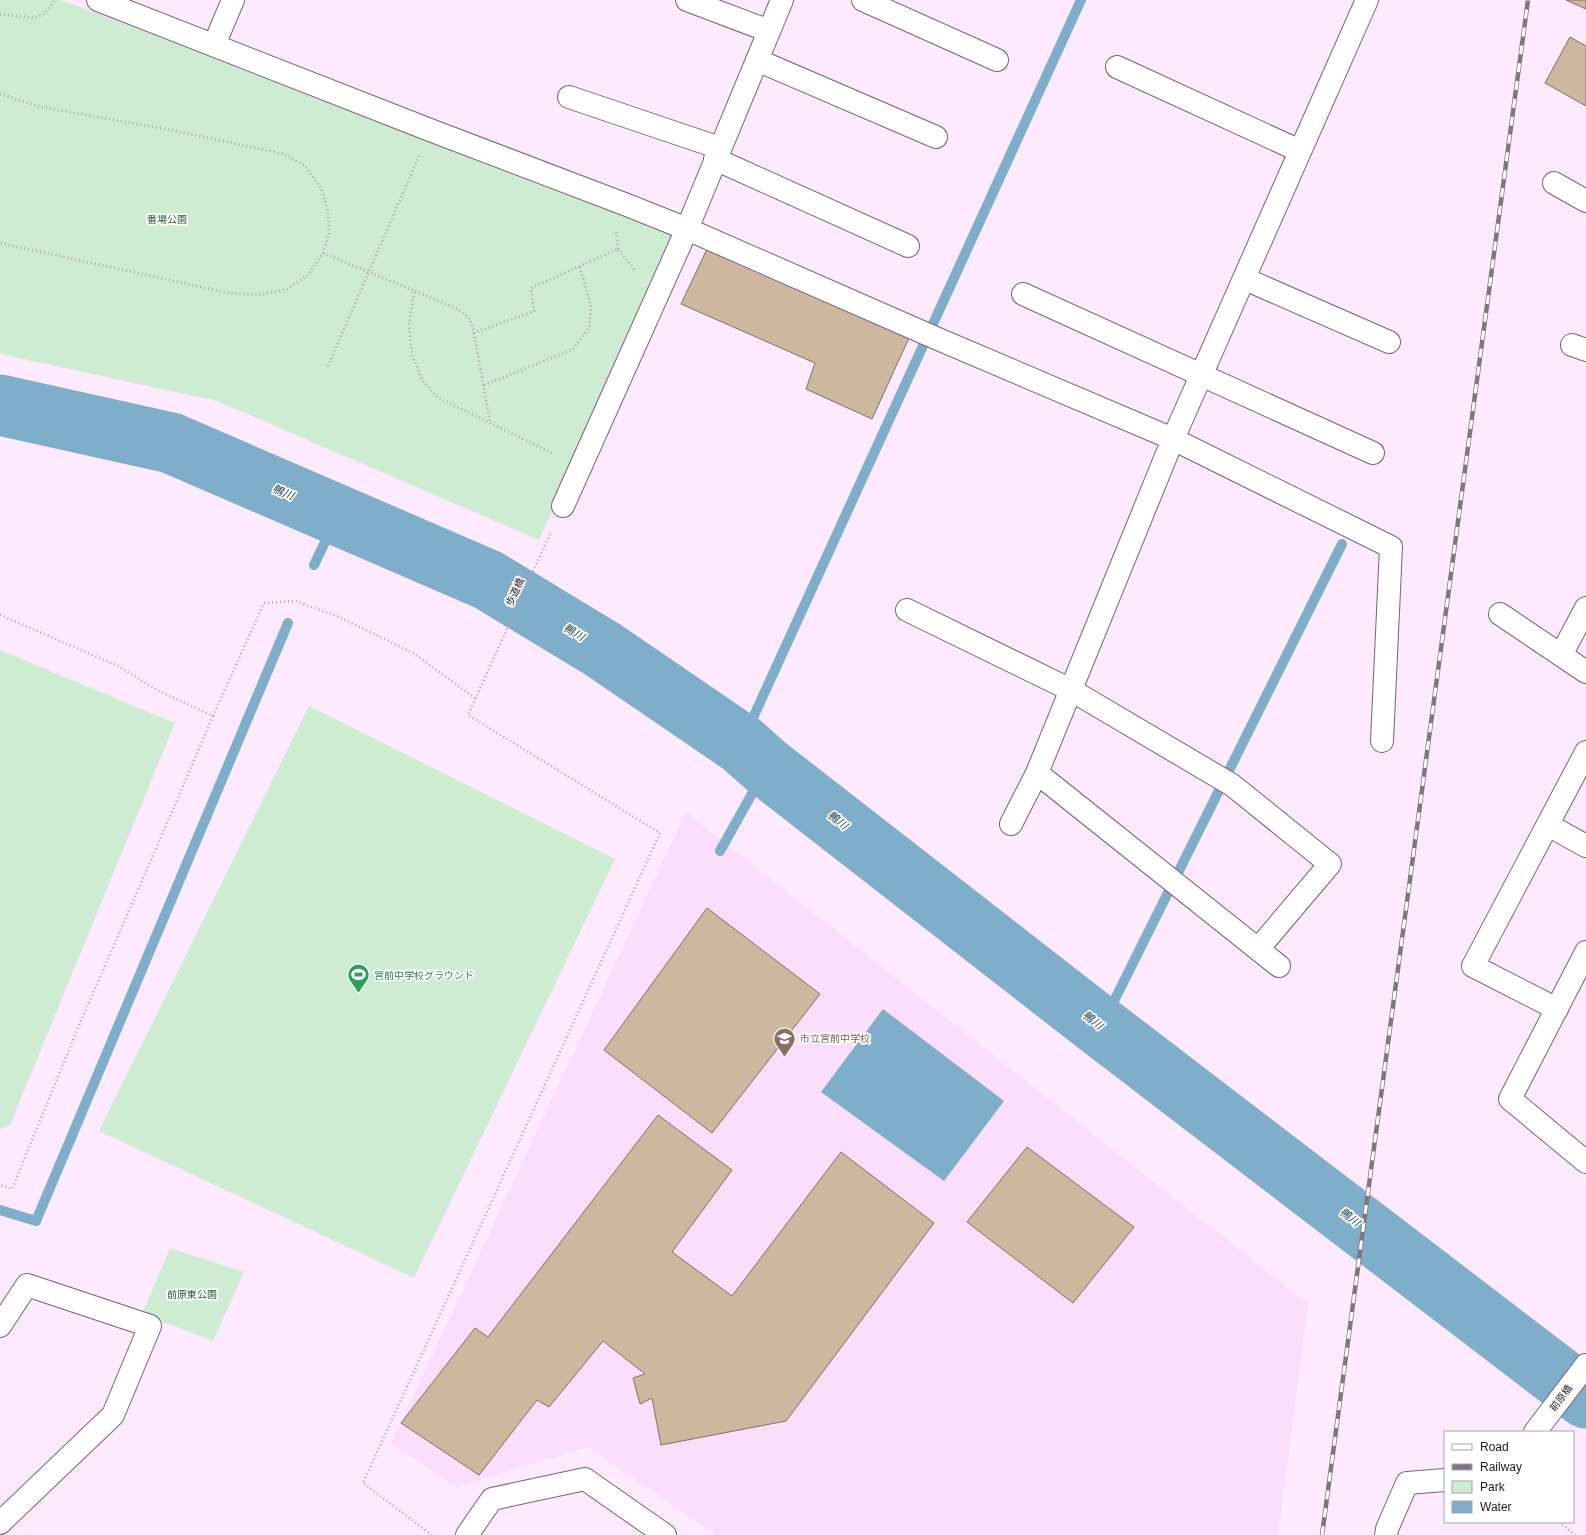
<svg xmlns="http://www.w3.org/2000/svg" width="1586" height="1535" viewBox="0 0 1586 1535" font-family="Arial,'Noto Sans JP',sans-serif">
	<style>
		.built { fill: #fbddfc }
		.green { fill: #ceecd1 }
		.water { fill: #7faecb }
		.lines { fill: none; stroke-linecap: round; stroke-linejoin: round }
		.stream { stroke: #7faecb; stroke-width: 10 }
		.river { stroke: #7faecb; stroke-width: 61 }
		.building { fill: #cdb79f; stroke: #85715a }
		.minor-casing { stroke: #776278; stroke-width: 24 }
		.path { stroke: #b1a1b1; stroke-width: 2.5; stroke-dasharray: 1 3; stroke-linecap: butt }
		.minor { stroke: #fff; stroke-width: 22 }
		.rail-casing { stroke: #827482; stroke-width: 4.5 }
		.rail { stroke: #fff; stroke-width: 3; stroke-dasharray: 9; stroke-linecap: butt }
		.labels { text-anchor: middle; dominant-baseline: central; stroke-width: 3.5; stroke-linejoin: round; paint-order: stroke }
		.park-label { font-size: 10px; fill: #225d30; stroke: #fff }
		.street-label { font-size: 10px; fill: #221922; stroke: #fff }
		.leisure-label { font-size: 10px; fill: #27864d; stroke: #fff; text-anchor: start }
		.education-label { font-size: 10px; fill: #785e54; stroke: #fff; text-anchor: start }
		.water-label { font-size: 11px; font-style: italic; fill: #153c51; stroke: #fff }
	</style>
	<rect width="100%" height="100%" fill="#feeafe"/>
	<polygon class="built" points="686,812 1308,1304 1278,1535 716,1535 588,1447 456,1487 391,1444"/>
	<g class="green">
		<polygon points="0,0 61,0 677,233 539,540 217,401 0,354"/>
		<polygon points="0,650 175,723 10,1125 0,1129"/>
		<polygon points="309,706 615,859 414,1278 99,1131"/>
		<polygon points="170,1248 244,1272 213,1341 142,1314"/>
	</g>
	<polygon class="water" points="883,1009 1004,1101 944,1181 821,1092"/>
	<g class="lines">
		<g class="stream">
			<polyline points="314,565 338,515"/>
			<polyline points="741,744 1081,0"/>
			<polyline points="720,851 767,767"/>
			<polyline points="1101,1027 1342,544"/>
			<polyline points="0,1210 36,1221 288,623"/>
		</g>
		<polyline class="river" points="0,405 171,443 488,580 602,649 741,744 767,767 1101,1027 1586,1398"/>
	</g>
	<g class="building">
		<polygon points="1566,0 1586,0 1586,9"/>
		<polygon points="1570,37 1586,46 1586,106 1545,83"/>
		<polygon points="707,249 909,338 872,419 806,389 815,363 681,304"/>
		<polygon points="707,908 820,994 712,1133 604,1050"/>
		<polygon points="658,1115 732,1170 672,1252 732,1296 841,1152 934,1223 786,1421 661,1445 652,1398 640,1404 633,1378 645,1374 603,1341 549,1407 537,1400 479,1475 401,1423 475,1328 488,1337"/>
		<polygon points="1027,1147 1134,1227 1073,1303 967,1222"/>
	</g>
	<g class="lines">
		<defs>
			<g id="minor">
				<polyline points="98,0 430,130 627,205 687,229 938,339 1173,439 1391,547 1382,741"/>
				<polyline points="687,0 769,31"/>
				<polyline points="863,0 997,60"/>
				<polyline points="214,45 233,0"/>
				<polyline points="757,60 936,137"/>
				<polyline points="1117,67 1300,151"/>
				<polyline points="569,97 720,148"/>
				<polyline points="715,159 908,246"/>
				<polyline points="1554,183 1586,201"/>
				<polyline points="1245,279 1389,342"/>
				<polyline points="1023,294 1373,453"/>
				<polyline points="1572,345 1586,350"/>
				<polyline points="563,506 687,229 782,0"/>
				<polyline points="907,610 1071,690 1232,785 1330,864 1258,949"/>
				<polyline points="1500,614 1586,672"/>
				<polyline points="1561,655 1586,608"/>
				<polyline points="1037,773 1279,966"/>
				<polyline points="1011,824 1037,773 1173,439 1367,0"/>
				<polyline points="1548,825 1586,846"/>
				<polyline points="1586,952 1510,1099 1586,1162"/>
				<polyline points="1557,1009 1473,966 1586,752"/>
				<polyline points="0,1326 27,1285 150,1326 113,1415 0,1523"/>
				<polyline points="1535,1432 1586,1365"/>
				<polyline points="467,1535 492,1499 585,1479 665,1535"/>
				<polyline points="1386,1535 1387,1529 1407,1483 1445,1480"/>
			</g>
		</defs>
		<use href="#minor" class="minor-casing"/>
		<g class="path">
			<polyline points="0,14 35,18 45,13 55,0"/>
			<polyline points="0,94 41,107 166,129 284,154 305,166 321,188 328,211 329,234 323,253 308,275 287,289 259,295 229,293 0,243"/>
			<polyline points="616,232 618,249"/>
			<polyline points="323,253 458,309 470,319 474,333 534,311 531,288 618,249 636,272"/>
			<polyline points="414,292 409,324 412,354 422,380 437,397 554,454"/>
			<polyline points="474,333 490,422"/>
			<polyline points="328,366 419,156"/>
			<polyline points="484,385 572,350 589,328 591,307 580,267"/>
			<polyline points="0,615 118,666 159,691 213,716 175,805 80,1023 12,1189 0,1185"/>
			<polyline points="213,716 264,603 295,601 337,616 413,653 475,698"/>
			<polyline points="1559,1522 1575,1535"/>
			<polyline points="432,1535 363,1483 660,833 468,715 551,532"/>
		</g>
		<use href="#minor" class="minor"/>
		<defs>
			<polyline id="rail" points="1322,1535 1528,0"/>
		</defs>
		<use href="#rail" class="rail-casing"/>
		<use href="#rail" class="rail"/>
	</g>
	<defs>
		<symbol id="stadium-pin" viewBox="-11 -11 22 30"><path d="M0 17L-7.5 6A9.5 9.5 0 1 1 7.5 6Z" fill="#2e9e5b" stroke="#fff"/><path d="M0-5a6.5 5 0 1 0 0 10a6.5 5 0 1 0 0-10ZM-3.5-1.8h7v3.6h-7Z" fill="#fff"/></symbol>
		<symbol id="school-pin" viewBox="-11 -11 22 30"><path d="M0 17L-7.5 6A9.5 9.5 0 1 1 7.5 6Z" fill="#8d6e63" stroke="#fff"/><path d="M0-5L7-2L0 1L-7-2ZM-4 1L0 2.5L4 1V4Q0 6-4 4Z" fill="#fff"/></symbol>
	</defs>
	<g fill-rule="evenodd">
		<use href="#stadium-pin" x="346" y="962" width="25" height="34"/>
		<use href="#school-pin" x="772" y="1026" width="25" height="34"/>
	</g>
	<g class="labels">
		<g class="park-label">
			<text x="167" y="219">番場公園</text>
			<text x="192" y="1294">前原東公園</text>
		</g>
		<g class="street-label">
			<text transform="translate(515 592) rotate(-65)">歩道橋</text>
			<text transform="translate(1561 1398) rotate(-53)">前原橋</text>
		</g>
		<g class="leisure-label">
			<text x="374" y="975">宮前中学校グラウンド</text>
		</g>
		<g class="education-label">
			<text x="800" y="1038">市立宮前中学校</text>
		</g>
		<g class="water-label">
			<text transform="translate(283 492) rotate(23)">鴨川</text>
			<text transform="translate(574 632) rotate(31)">鴨川</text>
			<text transform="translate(838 820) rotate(38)">鴨川</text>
			<text transform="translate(1093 1020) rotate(38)">鴨川</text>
			<text transform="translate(1350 1217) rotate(37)">鴨川</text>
		</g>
	</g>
	<rect x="1444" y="1431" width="130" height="92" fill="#ffffff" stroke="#a7a3a7"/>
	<rect x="1452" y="1444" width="20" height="6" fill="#ffffff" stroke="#a7a3a7"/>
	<text x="1480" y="1451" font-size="12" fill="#221922">Road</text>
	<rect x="1452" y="1464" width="20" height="6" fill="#827482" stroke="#a7a3a7"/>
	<text x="1480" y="1471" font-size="12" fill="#221922">Railway</text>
	<rect x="1452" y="1481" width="20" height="12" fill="#ceecd1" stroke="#a7a3a7"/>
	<text x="1480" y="1491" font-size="12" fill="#221922">Park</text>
	<rect x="1452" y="1501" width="20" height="12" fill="#7faecb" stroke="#a7a3a7"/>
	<text x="1480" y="1511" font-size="12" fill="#221922">Water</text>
</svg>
